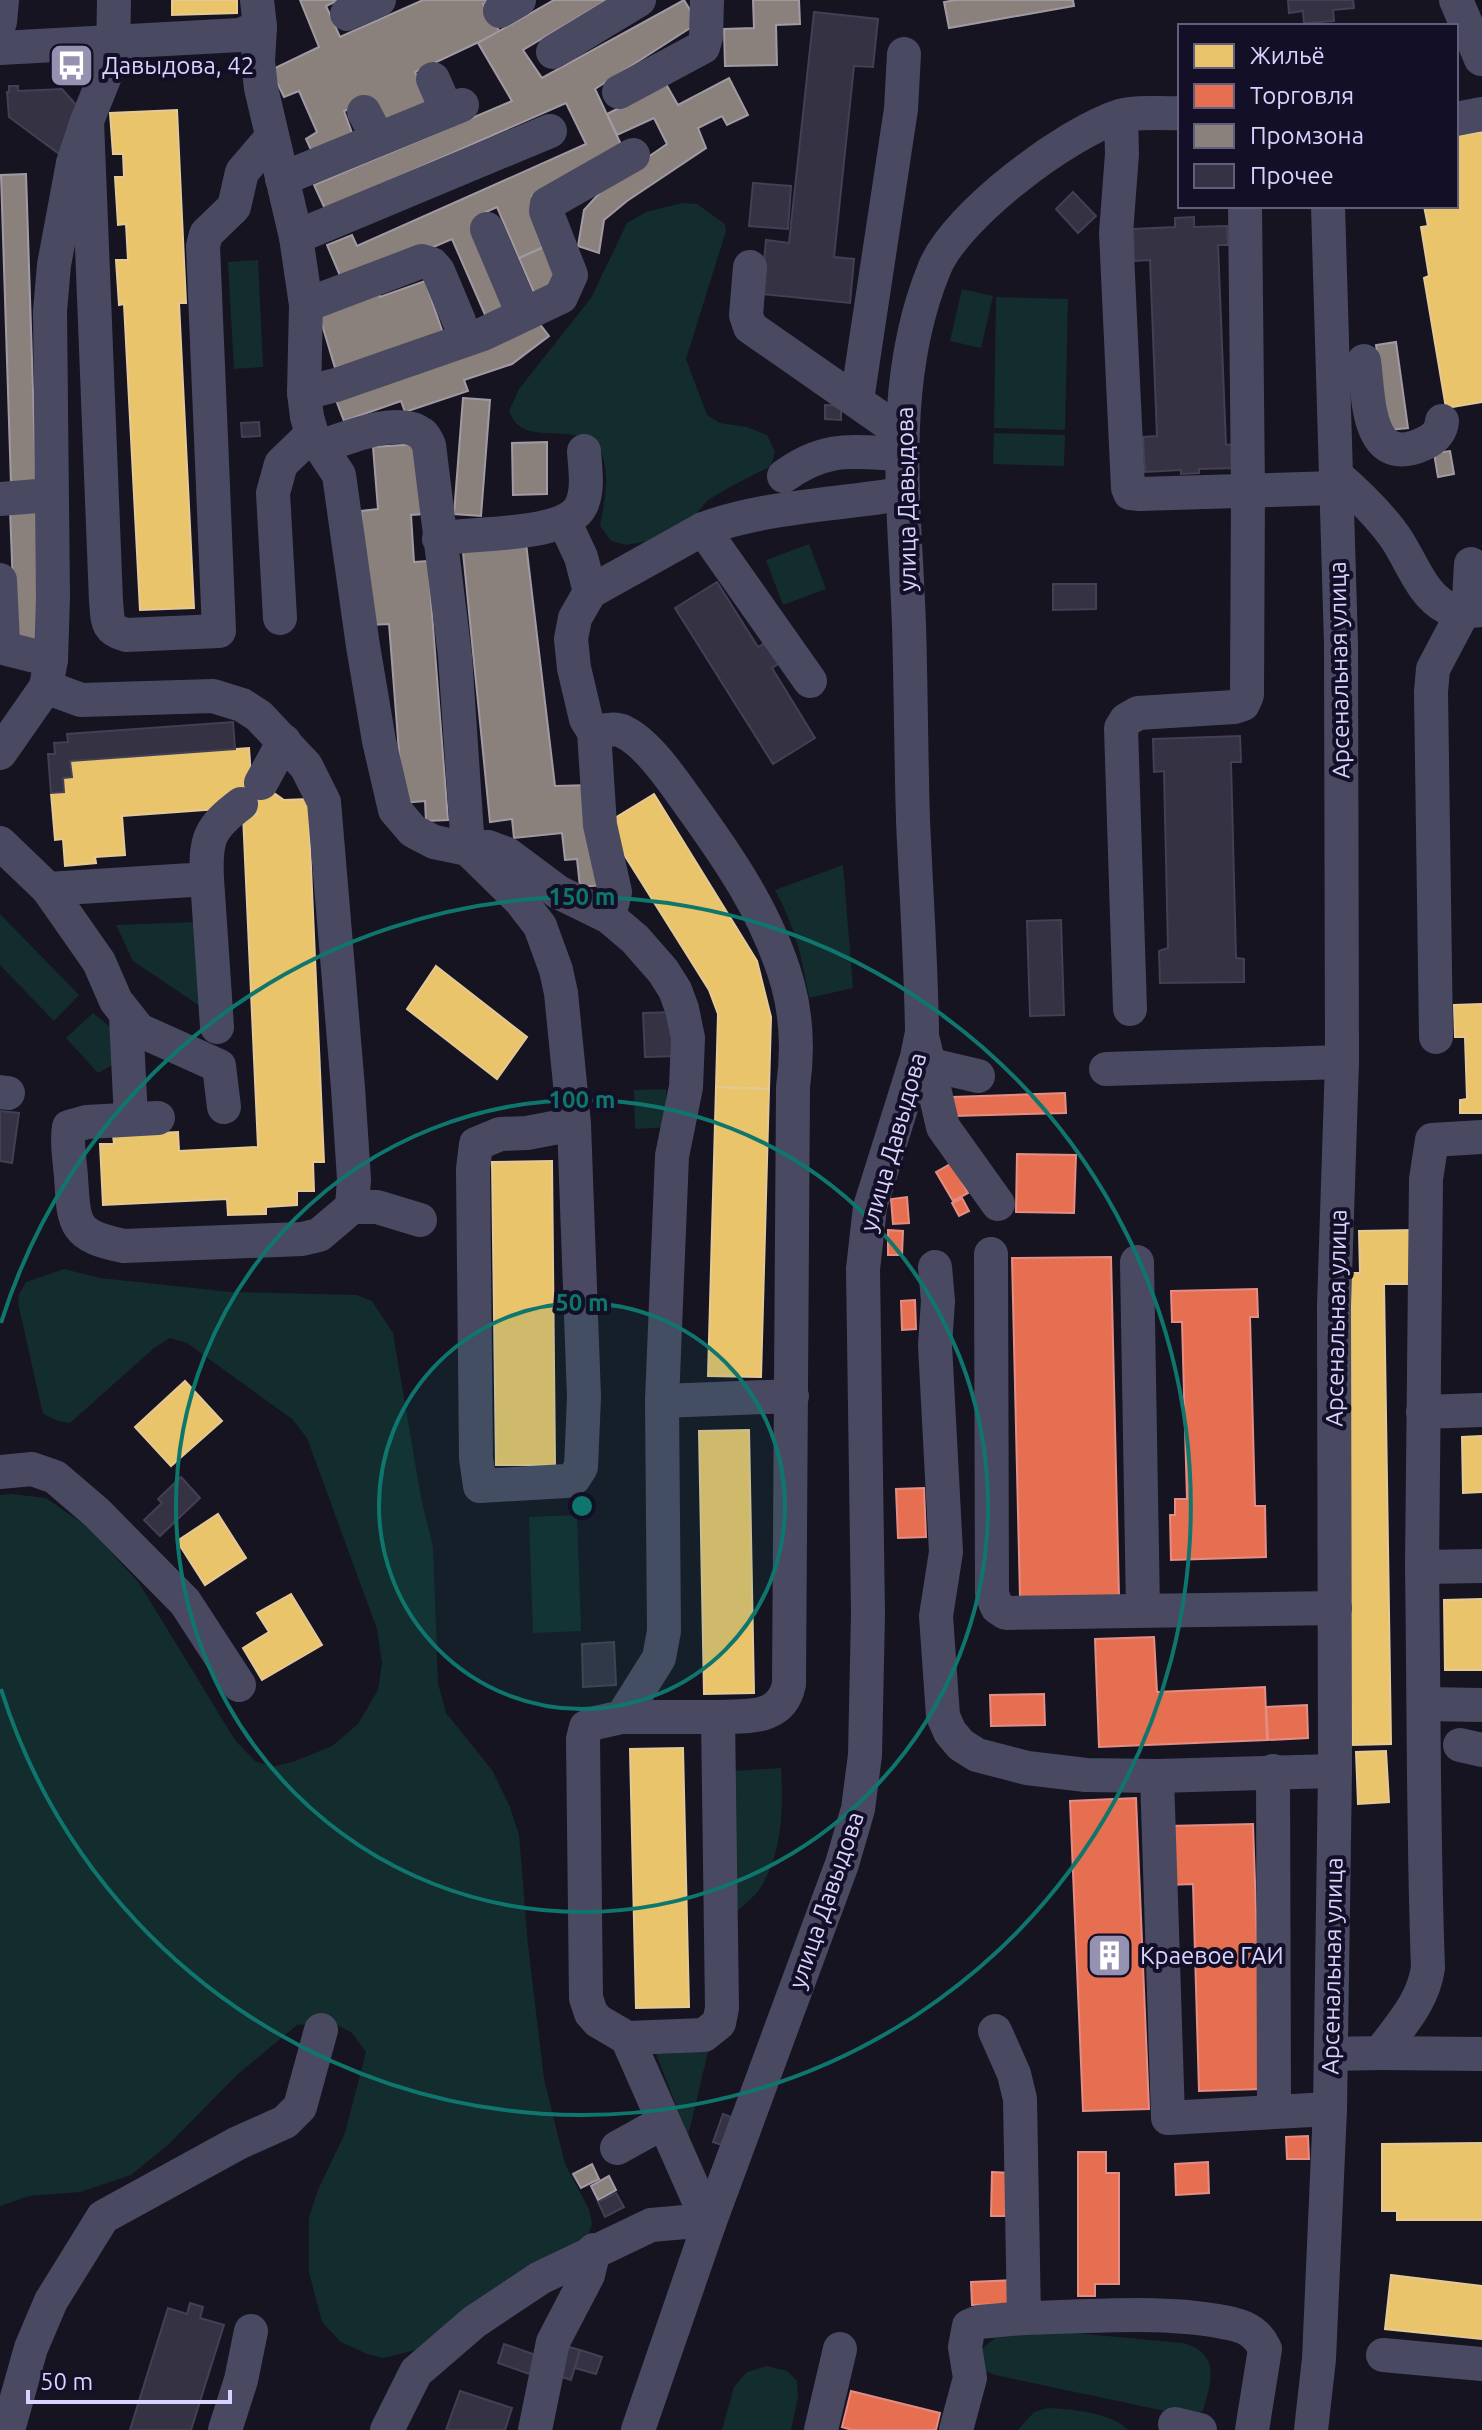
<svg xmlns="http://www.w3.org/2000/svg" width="1482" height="2430" viewBox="0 0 1482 2430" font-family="Ubuntu,sans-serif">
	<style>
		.green { fill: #132c2d }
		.homes { fill: #e9c46a; stroke: #e4c997; stroke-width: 2 }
		.shops { fill: #e76f51; stroke: #e38d85; stroke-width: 2 }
		.industry { fill: #8a817c; stroke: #a29aa3; stroke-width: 2 }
		.building { fill: #343243; stroke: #433f54; stroke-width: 2 }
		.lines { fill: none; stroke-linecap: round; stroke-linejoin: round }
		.minor { stroke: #4a4962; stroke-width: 34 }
		.ring { fill: none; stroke: #0f766e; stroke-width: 4 }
		.labels { text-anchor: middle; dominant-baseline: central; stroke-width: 8; stroke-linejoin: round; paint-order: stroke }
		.poi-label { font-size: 24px; fill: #d9d4ff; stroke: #130f26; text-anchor: start }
		.street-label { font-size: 24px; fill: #d9d4ff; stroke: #130f26 }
		.centre { fill: #0f766e; stroke: #130f26; stroke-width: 4 }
		.ring-label { font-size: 24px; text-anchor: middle; font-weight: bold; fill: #0f766e; stroke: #130f26; stroke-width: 8; stroke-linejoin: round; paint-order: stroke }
	</style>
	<rect width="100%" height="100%" fill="#161421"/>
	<g class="green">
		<path d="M 682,203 L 697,204 L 725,224 L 726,231 L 686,359 L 707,415 L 720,423 L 747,427 L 767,435 L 775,452 L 771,466 L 728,488 L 708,500 L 695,515 L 652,540 L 627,545 L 611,541 L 600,526 C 605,497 612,471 597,443 C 591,441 585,437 579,436 C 553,429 520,442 509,411 L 519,389 L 591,298 L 627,223 L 646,212 Z"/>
		<polygon points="258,260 263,367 234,369 228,262"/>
		<polygon points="962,289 993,296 981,348 950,341"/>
		<polygon points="996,297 1068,299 1065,430 994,428"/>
		<polygon points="994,433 1065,435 1064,466 993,464"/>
		<polygon points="809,544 826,589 783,605 766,560"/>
		<path d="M 843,865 L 853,988 L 809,998 C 803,960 794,924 775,890 Z"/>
		<polygon points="0,914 79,995 54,1021 0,965"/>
		<polygon points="196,922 203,1008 133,961 116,925"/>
		<polygon points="93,1013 114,1030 120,1061 98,1073 66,1038"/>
		<polygon points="666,1089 668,1127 635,1129 634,1090"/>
		<polygon points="64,1269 100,1278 231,1292 357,1295 372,1301 393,1333 421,1498 433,1547 438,1683 446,1713 492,1770 510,1807 519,1835 528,1945 544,2079 565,2164 589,2209 592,2224 587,2240 420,2349 383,2358 367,2354 341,2342 322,2322 309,2272 309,2218 318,2190 345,2133 366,2052 352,2033 332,2022 297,2025 238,2074 169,2144 131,2175 80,2192 29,2196 0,2206 0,1495 12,1494 46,1498 89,1528 139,1583 235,1740 255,1761 271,1767 295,1761 332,1746 358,1724 378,1690 382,1663 377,1629 307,1438 292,1419 187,1343 170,1338 154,1348 70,1423 58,1421 43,1414 18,1303 19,1294 26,1282"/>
		<polygon points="577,1515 581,1631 533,1633 529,1517"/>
		<path d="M 781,1768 C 783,1807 783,1852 761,1887 C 755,1897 743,1905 734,1914 L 732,1771 Z"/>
		<polygon points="655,2051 708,2052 688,2136"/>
		<path d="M 1053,2331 L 1183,2343 C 1220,2353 1212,2380 1203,2411 L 1197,2414 L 1184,2415 L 995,2375 L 980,2369 L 981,2349 L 995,2338 Z"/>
		<polygon points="767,2366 787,2371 797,2381 798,2397 791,2430 722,2430 734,2387 747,2372"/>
		<path d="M 1048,2408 C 1070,2409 1114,2413 1128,2430 L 1018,2430 L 1034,2412 Z"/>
	</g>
	<g class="homes">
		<polygon points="172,0 237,0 237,13 172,15"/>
		<polygon points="177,110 186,303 179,303 194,608 140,610 124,304 119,305 116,260 128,260 126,224 118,225 115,177 124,177 123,154 113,154 110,113"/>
		<polygon points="1482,132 1482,402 1446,408 1424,278 1429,276 1421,227 1428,226 1424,206 1456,206 1456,136"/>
		<polygon points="249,748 251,777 284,800 308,799 324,1162 313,1162 314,1191 297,1191 297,1205 266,1207 266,1214 228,1215 227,1199 103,1205 100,1144 114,1144 113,1135 178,1132 179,1151 258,1147 243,815 257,815 231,797 232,808 122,816 125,855 95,857 96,863 65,866 63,839 55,840 51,793 64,792 63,778 72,777 70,761"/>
		<polygon points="654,794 757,961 771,1017 769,1089 716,1087 718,1014 709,990 605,824"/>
		<polygon points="436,966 527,1037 497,1079 407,1009"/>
		<polygon points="1482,1004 1482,1113 1460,1113 1460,1100 1467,1099 1465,1037 1455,1037 1454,1005"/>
		<polygon points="716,1087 769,1089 761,1377 708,1376"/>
		<polygon points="552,1161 555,1465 496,1465 492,1162"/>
		<polygon points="1415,1230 1416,1284 1384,1284 1391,1744 1352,1745 1345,1273 1360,1273 1359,1231"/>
		<polygon points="185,1381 222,1421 171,1466 135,1427"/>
		<polygon points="749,1430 754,1693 704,1694 699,1431"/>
		<polygon points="1482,1436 1482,1492 1463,1493 1462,1437"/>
		<polygon points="218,1514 246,1558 205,1585 177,1541"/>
		<polygon points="291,1594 322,1645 262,1680 243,1648 269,1632 257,1613"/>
		<polygon points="1482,1599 1482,1670 1445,1670 1444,1600"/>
		<polygon points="683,1748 689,2007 636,2008 630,1749"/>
		<polygon points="1386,1751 1389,1802 1358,1804 1356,1752"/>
		<polygon points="1482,2143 1482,2220 1397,2220 1397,2211 1382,2211 1382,2144"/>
		<polygon points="1391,2275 1482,2286 1482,2339 1385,2329"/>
	</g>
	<g class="shops">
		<polygon points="1065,1093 1066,1113 954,1116 953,1097"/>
		<polygon points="1017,1154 1076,1155 1074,1213 1016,1212"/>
		<polygon points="952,1163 968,1193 953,1201 936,1172"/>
		<polygon points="907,1197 909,1223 893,1224 891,1199"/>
		<polygon points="962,1198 969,1211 959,1216 952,1203"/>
		<polygon points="888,1230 903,1231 902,1255 888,1255"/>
		<polygon points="1111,1257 1119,1597 1020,1598 1012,1258"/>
		<polygon points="1257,1289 1258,1317 1250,1317 1255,1506 1265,1506 1266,1557 1171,1560 1170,1515 1175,1515 1175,1499 1187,1499 1182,1322 1172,1322 1171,1291"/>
		<polygon points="915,1300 916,1329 902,1330 901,1301"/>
		<polygon points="924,1488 926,1537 898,1538 896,1489"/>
		<polygon points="1154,1637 1157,1692 1265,1687 1267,1740 1099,1747 1095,1639"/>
		<polygon points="1044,1694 1045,1725 991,1726 990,1695"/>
		<polygon points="1307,1705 1308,1738 1268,1740 1266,1707"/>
		<polygon points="1136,1798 1149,2109 1083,2111 1070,1801"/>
		<polygon points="1253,1824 1262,2089 1199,2091 1193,1884 1169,1885 1168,1826"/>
		<polygon points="1308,2136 1309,2159 1287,2159 1286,2137"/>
		<polygon points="1078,2152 1106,2152 1106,2173 1119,2173 1119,2284 1095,2284 1095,2296 1078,2296"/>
		<polygon points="1208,2162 1209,2193 1176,2195 1175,2164"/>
		<polygon points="992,2172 1012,2173 1011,2216 991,2216"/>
		<polygon points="1015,2280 1016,2304 972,2305 971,2282"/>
		<polygon points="851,2391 940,2413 936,2430 852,2430 842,2427"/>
	</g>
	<g class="industry">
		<polygon points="300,0 339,0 326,6 340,37 423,0 491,0 483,4 500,32 415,72 429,105 385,123 374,100 344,111 355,141 315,159 306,139 317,132 299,91 284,97 271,70 319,47"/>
		<polygon points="554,0 607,0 523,50 542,78 684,0 698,23 595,89 626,155 532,196 553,243 519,258 497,207 477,216 515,305 486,317 452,239 384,268 341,278 327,245 352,235 357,246 586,144 566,103 325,209 314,185 512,101 478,43"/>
		<polygon points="753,0 799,0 800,24 776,25 777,65 725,66 724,29 754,28"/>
		<polygon points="956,0 1073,0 1074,6 949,28 944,2"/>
		<polygon points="729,78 748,115 727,125 722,116 698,128 706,148 627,201 604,220 599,253 578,246 584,210 606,186 667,144 654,118 617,135 607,114 666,84 678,105"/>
		<polygon points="26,174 36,483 11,484 1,175"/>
		<polygon points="553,243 568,278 534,293 519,258"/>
		<polygon points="425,281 443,333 335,368 318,311 377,288 380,297"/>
		<polygon points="536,319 549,336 512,364 464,380 468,391 405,412 401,401 344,421 336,400"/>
		<polygon points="1396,342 1408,428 1388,430 1376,345"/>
		<polygon points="463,398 490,400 481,516 454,514"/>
		<polygon points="547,442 547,494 513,495 512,443"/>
		<polygon points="418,444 424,514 411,515 414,562 428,561 448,820 426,821 425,801 403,803 389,624 370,625 361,511 378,509 373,447"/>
		<polygon points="1450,451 1454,474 1438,477 1434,453"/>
		<polygon points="40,508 44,638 15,640 10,509"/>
		<polygon points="526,543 555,786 592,785 603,885 580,887 577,859 565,860 562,833 514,838 512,819 490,822 463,552"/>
		<polygon points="592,2164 599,2179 581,2188 573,2174"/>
		<polygon points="609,2176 616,2190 598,2200 591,2186"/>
	</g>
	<g class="building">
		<polygon points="1288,0 1353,0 1354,8 1333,10 1334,21 1304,23 1303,11 1289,13"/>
		<polygon points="814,12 878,19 873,67 854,66 834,257 854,259 850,303 761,294 766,240 789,243"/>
		<polygon points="9,86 18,86 18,91 62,89 78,107 62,156 9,117 7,92 9,92"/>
		<polygon points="753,183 791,186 788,229 749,226"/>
		<polygon points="1073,192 1096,216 1078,233 1056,209"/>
		<polygon points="1194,217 1194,227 1227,226 1228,245 1218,245 1226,445 1235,444 1236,468 1199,469 1199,473 1181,474 1181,470 1145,472 1143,437 1157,436 1150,260 1134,261 1133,229 1175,227 1175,218"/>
		<polygon points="825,405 841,406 841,420 825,419"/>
		<polygon points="259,422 260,436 242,437 241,423"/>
		<polygon points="717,582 758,647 770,640 783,661 772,668 815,738 773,764 675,608"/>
		<polygon points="1053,584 1096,584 1096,609 1053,610"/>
		<polygon points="233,722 235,749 70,761 72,777 63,778 64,792 51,793 48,754 55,754 54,743 68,742 67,734"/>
		<polygon points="1240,736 1241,762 1231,762 1236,958 1244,959 1244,982 1160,983 1159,951 1168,948 1164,771 1154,772 1153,739"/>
		<polygon points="1061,920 1064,1015 1030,1016 1027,921"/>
		<polygon points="675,1012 677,1056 645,1057 643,1013"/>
		<polygon points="0,1111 19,1113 12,1163 0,1161"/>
		<polygon points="181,1477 200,1498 160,1536 144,1520 162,1503 158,1499"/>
		<polygon points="614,1642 616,1685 583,1687 582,1644"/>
		<polygon points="723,2114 739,2120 728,2147 713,2142"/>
		<polygon points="616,2193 624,2207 605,2217 598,2202"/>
		<polygon points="190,2303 203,2307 200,2318 224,2325 191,2430 130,2430 168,2308 187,2314"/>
		<polygon points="504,2344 542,2357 535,2376 498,2363"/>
		<polygon points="562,2345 580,2350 571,2380 553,2374"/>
		<polygon points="580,2350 602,2357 596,2374 575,2368"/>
		<polygon points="460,2391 512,2408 505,2430 446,2430"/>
	</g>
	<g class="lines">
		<g class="minor">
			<polyline points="1456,0 1481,59"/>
			<polyline points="500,11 519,0"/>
			<polyline points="347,14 379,0"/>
			<polyline points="0,22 2,0"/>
			<polyline points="260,27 258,61 261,88 296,237 306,305 304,393 307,417 312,434 339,475 363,646 379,741 395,810 413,831 434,842 468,849 488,847 507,854 558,892 609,917 635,939 663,971 675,990 682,1009 688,1038 686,1087 672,1156 662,1401 664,1631 659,1658 622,1717 595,1723 586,1727 583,1739 586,1998 591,2013 598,2021 627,2038 709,2224 685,2222 651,2225 540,2278 474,2322 416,2372 387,2430"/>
			<polyline points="0,48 240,35 260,27 257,0"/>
			<polyline points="553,52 639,0"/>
			<polyline points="433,79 447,111"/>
			<polyline points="619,92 703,47 706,37 707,0"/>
			<polyline points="364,112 378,139"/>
			<polyline points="1121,116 1122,154 1116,233 1128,488 1130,493 1140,494 1335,488"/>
			<polyline points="1456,119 1482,114"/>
			<path d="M 87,121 L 106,601 C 108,620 105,629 126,635 L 219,631 L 203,246 L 206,234 L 234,207 L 242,172 L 272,137"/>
			<polyline points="282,179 462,105"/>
			<polyline points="487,229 523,314"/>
			<polyline points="296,237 550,131"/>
			<polyline points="750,267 746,315 750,327 902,433"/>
			<polyline points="306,305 422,261 432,264 438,271 459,321"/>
			<path d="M 1364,361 C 1369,397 1366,470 1423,444 C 1434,439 1441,433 1442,421"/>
			<polyline points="304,393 336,385 483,334 561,297 571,275 546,211 547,204 633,155"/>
			<polyline points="857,400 901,109 904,54"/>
			<path d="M 320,447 C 344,439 399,415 422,434 C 423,434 429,444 429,445 L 455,656 L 468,849 L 520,900 L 540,926 L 556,970 L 561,993 L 574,1124 L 584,1397 L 581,1467 L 574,1478 L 566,1481 L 480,1486 L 476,1458 L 473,1169 L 476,1144 L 500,1134 L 527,1133 L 574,1124"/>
			<path d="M 1336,475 C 1358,494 1378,513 1395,537 C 1411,560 1421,594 1446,607 C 1457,613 1470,611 1482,610"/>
			<path d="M 784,476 C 827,445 852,452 902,454"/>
			<polyline points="0,499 50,495"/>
			<polyline points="564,521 581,557 590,592"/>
			<polyline points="703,529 810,681"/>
			<path d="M 439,539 C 472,532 565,538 581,506 C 589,490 585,469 584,451"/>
			<polyline points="0,580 3,643 7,649 51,660"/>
			<polyline points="280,618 273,493 281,464 312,434"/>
			<path d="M 46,687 L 81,700 L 213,696 L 242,705 L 259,716 L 306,766 L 324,802 L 348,1088 L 354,1179 L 352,1207 L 319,1235 L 302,1239 L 124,1246 C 73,1236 74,1225 71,1177 C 70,1161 66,1143 69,1127 L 87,1122 L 158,1118"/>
			<path d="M 594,732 C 604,731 615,727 624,732 C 647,743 671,778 686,799 C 728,857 768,914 788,985 C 797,1019 798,1052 793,1087 L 789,1684 C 782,1720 748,1716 718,1717 L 722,2008 L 719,2023 L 704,2035 L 627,2038"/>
			<polyline points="0,753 46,687 51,660 53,598 50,311 54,265 73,163 87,121 113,56 114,0"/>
			<polyline points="261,783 284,741"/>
			<polyline points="0,843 48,889 99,962 116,1001 139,1030 219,1066 224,1107"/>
			<polyline points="207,879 217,1027"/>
			<path d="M 48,889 L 207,879 C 205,839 209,828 241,804"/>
			<path d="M 609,917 L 615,892 L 600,825 L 594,732 L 586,719 L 574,668 L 571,639 L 575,618 L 590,592 L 703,529 C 767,506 835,505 901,494"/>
			<polyline points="1130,1009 1121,728 1126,720 1138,713 1234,707 1243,704 1247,695 1248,490 1245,206"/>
			<polyline points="126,1017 131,1119"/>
			<polyline points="1436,1037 1431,692 1433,669 1469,601 1471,564"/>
			<polyline points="923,1040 943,1127 998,1204"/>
			<polyline points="927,1064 978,1076"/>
			<polyline points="1106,1069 1342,1062"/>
			<polyline points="0,1092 8,1093"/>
			<polyline points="352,1207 377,1207 420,1220"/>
			<polyline points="991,1254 992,1594 997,1607 1006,1613 1335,1608"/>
			<polyline points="1137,1262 1143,1610"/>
			<polyline points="935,1267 938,1301 935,1345 946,1552 936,1616 943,1716 950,1732 961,1745 977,1755 1027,1768 1086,1775 1157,1776 1335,1771"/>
			<polyline points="662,1401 792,1396"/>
			<polyline points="1423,1412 1482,1410"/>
			<polyline points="0,1472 32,1469 55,1477 97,1513 185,1602 239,1685"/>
			<polyline points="1422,1567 1426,1179 1432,1140 1482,1137"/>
			<polyline points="1424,1704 1482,1705"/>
			<polyline points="622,1717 718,1717"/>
			<polyline points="1460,1745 1482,1750"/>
			<polyline points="1273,1771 1274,2112 1330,2109"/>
			<polyline points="1157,1776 1168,2118 1274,2112"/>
			<path d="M 995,2031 L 1014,2074 L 1020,2099 L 1024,2318 C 1088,2317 1170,2309 1233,2324 C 1247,2327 1259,2335 1265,2349 L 1252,2430"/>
			<polyline points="1380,2053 1482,2054"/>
			<path d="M 1331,2054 L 1380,2053 C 1400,2026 1423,2002 1428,1968 C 1423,1834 1424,1701 1422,1567 L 1482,1566"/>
			<polyline points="617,2148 664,2122"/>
			<polyline points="1383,2355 1482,2364"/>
			<polyline points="1175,2424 1200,2430"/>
			<polyline points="8,2430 31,2348 51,2301 103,2217 238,2143 285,2122 300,2107 321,2030"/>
			<polyline points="225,2430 241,2380 251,2331"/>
			<polyline points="535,2430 553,2342 588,2275 594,2250"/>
			<path d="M 638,2430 L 709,2224 L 842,1864 L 858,1809 L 865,1755 L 868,1614 L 863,1269 L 870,1207 L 917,1057 L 922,1032 C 921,961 916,891 913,820 C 911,755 911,691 909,626 C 905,506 887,382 935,267 C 957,215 1066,133 1120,116 C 1137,111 1161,114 1180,113"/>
			<polyline points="821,2430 840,2349"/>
			<polyline points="956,2430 970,2378 965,2347 969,2326 979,2322 1024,2318"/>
			<polyline points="1311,2430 1319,2359 1330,2109 1335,1771 1334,1306 1342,1062 1341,644 1328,206"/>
		</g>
	</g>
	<circle cx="582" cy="1506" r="203" fill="#0f766e" fill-opacity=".12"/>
	<g class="ring">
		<circle cx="582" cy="1506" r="203"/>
		<circle cx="582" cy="1506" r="406"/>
		<path d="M1 1323A609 609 0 1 1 1 1689"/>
	</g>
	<defs>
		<symbol id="bus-square" viewBox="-11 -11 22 22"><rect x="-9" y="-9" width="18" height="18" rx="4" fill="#9591b1" stroke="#130f26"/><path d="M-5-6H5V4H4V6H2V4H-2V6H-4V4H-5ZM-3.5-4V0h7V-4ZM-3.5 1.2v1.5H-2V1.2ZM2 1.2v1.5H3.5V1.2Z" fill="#fff"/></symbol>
		<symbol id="building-square" viewBox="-11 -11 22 22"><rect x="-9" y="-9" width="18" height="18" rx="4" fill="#9591b1" stroke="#130f26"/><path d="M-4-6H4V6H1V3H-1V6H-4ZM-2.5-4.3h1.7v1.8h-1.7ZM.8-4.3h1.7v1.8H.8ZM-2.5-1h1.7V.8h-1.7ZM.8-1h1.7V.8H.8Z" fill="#fff"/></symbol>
	</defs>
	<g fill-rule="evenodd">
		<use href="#bus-square" x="46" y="40" width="51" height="51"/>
		<use href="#building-square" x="1084" y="1930" width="51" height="51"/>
	</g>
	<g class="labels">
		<g class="poi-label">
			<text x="102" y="65">Давыдова, 42</text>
			<text x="1140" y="1955">Краевое ГАИ</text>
		</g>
		<g class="street-label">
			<text transform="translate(906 499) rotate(-91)">улица Давыдова</text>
			<text transform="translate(1339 670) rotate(-91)">Арсенальная улица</text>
			<text transform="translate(893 1142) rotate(-74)">улица Давыдова</text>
			<text transform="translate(1336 1318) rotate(-89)">Арсенальная улица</text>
			<text transform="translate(826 1900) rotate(-71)">улица Давыдова</text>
			<text transform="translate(1332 1966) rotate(-89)">Арсенальная улица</text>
		</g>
	</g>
	<circle cx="582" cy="1506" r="12" class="centre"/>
	<g class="ring-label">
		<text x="582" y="905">150 m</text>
		<text x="582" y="1108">100 m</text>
		<text x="582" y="1311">50 m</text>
	</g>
	<rect x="1178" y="24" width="280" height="184" fill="#130f26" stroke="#625e7d" stroke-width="2"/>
	<rect x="1194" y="44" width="40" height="24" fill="#e9c46a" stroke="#625e7d" stroke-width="2"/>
	<text x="1250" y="64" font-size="24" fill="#d9d4ff">Жильё</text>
	<rect x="1194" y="84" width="40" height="24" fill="#e76f51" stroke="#625e7d" stroke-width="2"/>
	<text x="1250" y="104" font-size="24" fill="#d9d4ff">Торговля</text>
	<rect x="1194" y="124" width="40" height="24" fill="#8a817c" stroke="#625e7d" stroke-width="2"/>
	<text x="1250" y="144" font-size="24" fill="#d9d4ff">Промзона</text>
	<rect x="1194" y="164" width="40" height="24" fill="#343243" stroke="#625e7d" stroke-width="2"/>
	<text x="1250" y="184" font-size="24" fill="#d9d4ff">Прочее</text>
	<path d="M28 2390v12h202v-12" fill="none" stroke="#d9d4ff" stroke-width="4"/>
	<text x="40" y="2390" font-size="24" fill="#d9d4ff" stroke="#130f26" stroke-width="6" paint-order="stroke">50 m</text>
</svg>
